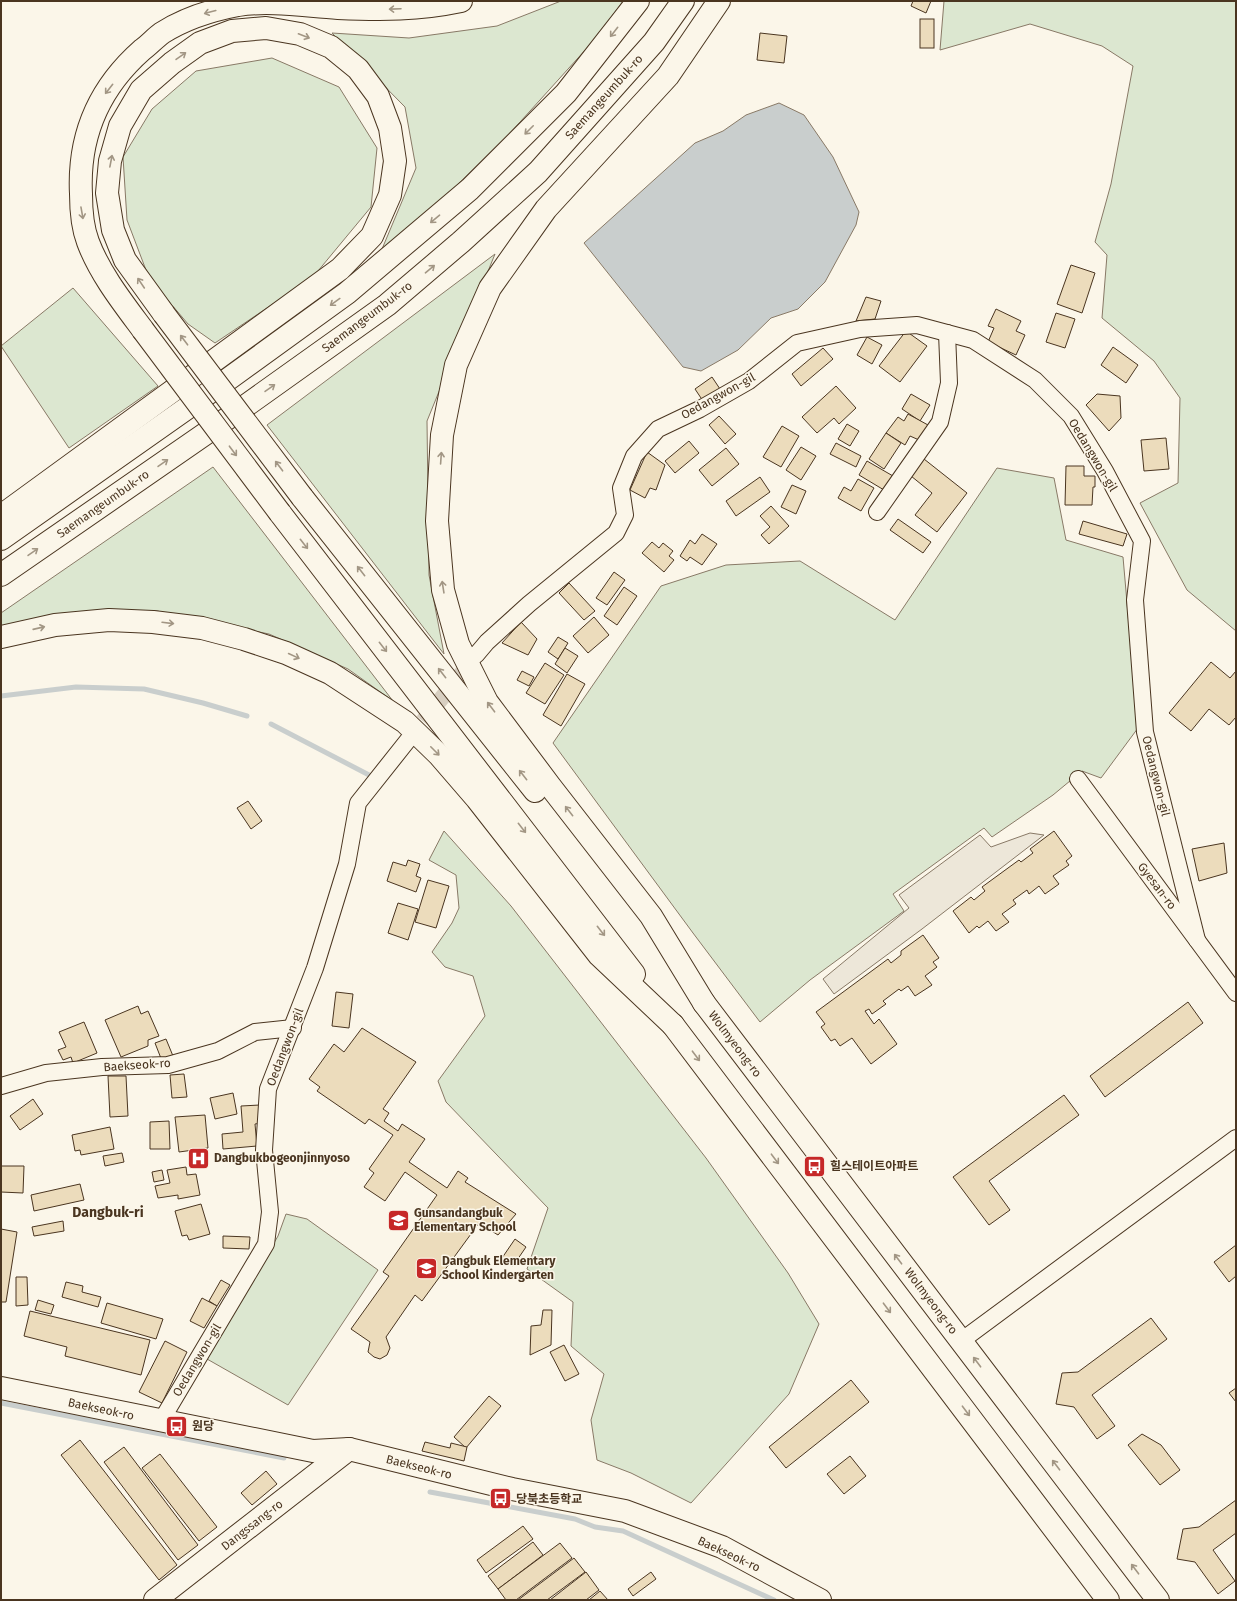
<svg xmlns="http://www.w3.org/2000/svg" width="1237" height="1601" viewBox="0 0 1237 1601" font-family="'Fira Sans','Noto Sans KR',sans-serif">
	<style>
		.green { fill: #dce7d0; stroke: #887966 }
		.parking { fill: #ede7d9; stroke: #887966 }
		.water { fill: #c9cecd; stroke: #887966 }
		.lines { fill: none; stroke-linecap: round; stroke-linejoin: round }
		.stream { stroke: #c9cecd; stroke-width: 5 }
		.building { fill: #ecdcbc; stroke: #4a3520 }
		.street-tunnel { stroke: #d8cfc1; stroke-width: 16; stroke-dasharray: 16 8; stroke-linecap: butt }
		.street-casing { stroke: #4a3520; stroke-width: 18 }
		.secondary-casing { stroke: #4a3520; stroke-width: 24 }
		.highway-casing { stroke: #4a3520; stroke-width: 24 }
		.street { stroke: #fbf6e9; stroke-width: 16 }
		.secondary { stroke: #fbf6e9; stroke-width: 22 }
		.highway { stroke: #fbf6e9; stroke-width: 22 }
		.highway-bridge-casing { stroke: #4a3520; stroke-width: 24; stroke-linecap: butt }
		.highway-bridge { stroke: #fbf6e9; stroke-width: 22 }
		.oneway { stroke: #a29684 }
		.labels { text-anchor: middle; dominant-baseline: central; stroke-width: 3; stroke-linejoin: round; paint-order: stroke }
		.street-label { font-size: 12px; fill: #4a3520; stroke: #fbf6e9 }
		.poi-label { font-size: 12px; font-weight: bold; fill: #4a3520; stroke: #fbf6e9; text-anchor: start }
		.quarter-label { font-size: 14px; font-weight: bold; fill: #4a3520; stroke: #fbf6e9 }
	</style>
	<rect width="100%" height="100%" fill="#fbf6e9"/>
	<g class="green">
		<polygon points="561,1 623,1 597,37 511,132 446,196 382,249 416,168 405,107 332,33 409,38 497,26"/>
		<polygon points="944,1 1236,1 1236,631 1187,590 1140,503 1178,483 1180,398 1154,361 1102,318 1107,255 1095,242 1111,184 1133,66 1102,46 1030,24 940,50"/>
		<polygon points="272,58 339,87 377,148 371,207 313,277 215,343 188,324 149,278 127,220 123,157 152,109 196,71"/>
		<polygon points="495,254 427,421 429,575 444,654 267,425"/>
		<polygon points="73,288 158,386 69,448 1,346"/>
		<polygon points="213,467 393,701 348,669 269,634 157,611 43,617 1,627 1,613"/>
		<polygon points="997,468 1054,478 1066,540 1123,557 1138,728 1101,778 1082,771 1053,795 992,837 984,828 893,894 904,911 810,980 760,1022 693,933 553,743 661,586 726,565 800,561 895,620"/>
		<polygon points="444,831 511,906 706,1158 788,1273 819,1324 789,1394 691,1503 631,1473 597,1460 591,1420 604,1374 571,1346 573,1302 527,1269 548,1208 446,1102 438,1081 485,1016 473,976 445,967 432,952 452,923 459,908 456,875 429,860"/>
		<polygon points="286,1214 307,1219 378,1270 288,1405 207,1359 278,1236"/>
	</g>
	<polygon class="parking" points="1030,833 1044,835 922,929 834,994 823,979 909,908 899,895 980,835 991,847"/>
	<polygon class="water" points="779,103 804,115 833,157 859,212 856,225 825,282 798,309 771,318 738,350 701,371 683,367 584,243 695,143 723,131 746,115"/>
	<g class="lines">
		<g class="stream">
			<polyline points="1,696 76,687 144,689 203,703 247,716"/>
			<polyline points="271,724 371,776"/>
			<polyline points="1,1403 284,1458"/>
			<polyline points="430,1492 575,1519 595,1527 623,1531 774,1600"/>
		</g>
	</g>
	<g class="building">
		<polygon points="913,1 931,1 926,13 911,6"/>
		<rect x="920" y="19" width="14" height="29"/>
		<polygon points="760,33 787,36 784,63 757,60"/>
		<polygon points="1071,265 1095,273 1082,313 1057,304"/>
		<polygon points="866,297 881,301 875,319 856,321"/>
		<polygon points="996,309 1021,321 1016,331 1025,335 1016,355 988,342 994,328 988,326"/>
		<polygon points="1056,313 1075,319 1065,348 1046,342"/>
		<polygon points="906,331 927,346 900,382 879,366"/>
		<polygon points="867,337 882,345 872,364 857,355"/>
		<polygon points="1113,347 1138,365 1126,383 1101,365"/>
		<polygon points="823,348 833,359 801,386 792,374"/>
		<polygon points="712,377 720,389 703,401 695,389"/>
		<polygon points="836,386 856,408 839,424 834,418 817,433 802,417"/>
		<polygon points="911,394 930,405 920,421 902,409"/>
		<polygon points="1097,394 1120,396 1121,418 1109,431 1086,405"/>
		<polygon points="908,414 928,425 919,440 910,436 905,445 886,433 898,417 904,421"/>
		<polygon points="719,416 736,434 725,444 709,425"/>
		<polygon points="847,424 859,431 850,446 838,439"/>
		<polygon points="782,426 799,436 781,467 763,457"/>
		<polygon points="886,433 901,443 884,469 869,459"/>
		<polygon points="1166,438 1169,469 1144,471 1141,440"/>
		<polygon points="689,441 699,453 675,473 665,461"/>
		<polygon points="836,443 861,456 856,467 830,454"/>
		<polygon points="801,447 816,456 801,480 786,470"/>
		<polygon points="726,448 739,464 712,486 699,470"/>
		<polygon points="647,452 665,465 656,490 650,488 645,498 630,490"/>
		<polygon points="924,459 967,493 937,532 915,515 932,493 911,476"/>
		<polygon points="867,461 893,476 884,490 859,475"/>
		<polygon points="1066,466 1084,466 1084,476 1095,476 1095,487 1093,487 1092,505 1065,505"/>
		<polygon points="760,477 770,492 736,516 726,501"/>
		<polygon points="858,479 874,488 861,511 838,498 844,487 851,491"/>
		<polygon points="792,485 806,491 796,514 781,507"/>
		<polygon points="771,506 789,526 769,544 761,535 770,527 760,516"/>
		<polygon points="898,519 931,542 923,553 890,530"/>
		<polygon points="1083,521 1127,534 1123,546 1079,534"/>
		<polygon points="702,534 717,544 702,565 690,557 687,561 680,556 690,540 695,544"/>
		<polygon points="652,542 659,548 663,543 673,551 669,556 674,560 664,572 642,553"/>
		<polygon points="614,572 625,580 607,605 596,598"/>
		<polygon points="569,583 595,611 584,620 559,593"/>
		<polygon points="624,587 637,596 617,625 604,616"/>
		<polygon points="594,617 609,635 588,653 573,636"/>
		<polygon points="521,622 537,639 528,655 502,643"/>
		<polygon points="558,637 568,643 558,659 548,652"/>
		<polygon points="565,648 578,656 567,673 555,664"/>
		<polygon points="1211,662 1230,678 1236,671 1236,717 1229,725 1209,709 1191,731 1169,713"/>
		<polygon points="545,663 564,675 545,704 526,693"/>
		<polygon points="522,671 534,677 529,686 517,680"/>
		<polygon points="567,674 585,684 561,726 543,715"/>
		<polygon points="248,801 262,821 251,829 237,808"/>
		<polygon points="1054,831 1072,856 1066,861 1069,865 1053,876 1059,884 1045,894 1039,886 1029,894 1027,890 1013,900 1016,904 1002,914 1009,922 996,931 988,921 979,928 977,926 969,933 953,911 971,897 974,900 985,891 982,887 1019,860 1021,862 1033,853 1030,849"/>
		<polygon points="1224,843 1227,873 1199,881 1192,849"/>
		<polygon points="408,860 420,864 416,876 421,878 416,892 387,881 393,862 406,866"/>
		<polygon points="428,880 449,886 436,928 415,922"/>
		<polygon points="398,903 418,909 408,940 388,933"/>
		<polygon points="923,935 939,958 933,962 937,967 925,976 932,985 915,996 908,986 901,991 899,989 883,1001 886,1004 872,1014 869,1009 865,1011 874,1024 879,1019 897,1044 871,1064 852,1038 840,1046 835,1039 831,1041 821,1027 825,1024 816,1012 888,959 891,963 901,955 901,951"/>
		<polygon points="336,992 353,994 349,1028 332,1026"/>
		<polygon points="1188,1002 1203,1023 1105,1097 1090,1076"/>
		<polygon points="138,1006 141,1014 148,1011 159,1036 148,1040 148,1046 121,1057 105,1020"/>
		<polygon points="84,1022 97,1053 73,1063 71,1057 63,1060 58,1050 66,1047 59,1032"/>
		<polygon points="362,1028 416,1062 383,1109 389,1113 384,1121 398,1131 402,1124 425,1139 409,1162 447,1188 458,1171 468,1178 465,1182 516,1214 498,1235 479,1223 422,1301 415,1295 386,1337 390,1348 387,1355 380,1359 374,1357 368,1352 370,1342 351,1329 389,1276 383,1272 437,1195 405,1172 385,1201 364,1187 374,1173 369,1169 393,1135 369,1119 365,1124 317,1091 320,1087 309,1079 334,1044 344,1052"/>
		<polygon points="166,1039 173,1056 162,1061 155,1043"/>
		<polygon points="184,1074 187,1097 172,1098 170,1075"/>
		<polygon points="108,1076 126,1076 128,1116 110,1117"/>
		<polygon points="233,1093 237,1114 215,1119 210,1098"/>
		<polygon points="1064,1095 1079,1115 989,1181 1010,1210 989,1225 953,1177"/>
		<polygon points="33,1099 43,1114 20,1130 10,1116"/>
		<polygon points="260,1105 262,1123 255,1124 257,1146 223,1149 222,1134 243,1132 241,1106"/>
		<polygon points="205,1115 208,1148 179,1152 175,1117"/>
		<polygon points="169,1121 170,1149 150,1149 150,1122"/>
		<polygon points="110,1127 114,1149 81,1155 80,1150 75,1151 72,1135"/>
		<polygon points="122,1153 124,1162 105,1166 103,1156"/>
		<polygon points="1,1166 24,1166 23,1193 1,1192"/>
		<polygon points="186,1167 187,1175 196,1174 200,1195 178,1199 178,1195 158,1198 155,1186 170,1183 167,1170"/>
		<polygon points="162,1170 164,1180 154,1182 152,1172"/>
		<polygon points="80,1184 84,1200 34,1211 31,1195"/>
		<polygon points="201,1204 210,1234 189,1240 187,1235 182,1236 175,1211"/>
		<polygon points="63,1221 64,1231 34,1236 32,1227"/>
		<polygon points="1,1229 17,1232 6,1302 1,1302"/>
		<polygon points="223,1236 250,1237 249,1249 223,1248"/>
		<polygon points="515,1239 526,1247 513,1266 502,1258"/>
		<polygon points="1236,1245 1236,1276 1229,1282 1214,1262"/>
		<polygon points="16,1277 27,1277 28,1305 16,1306"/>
		<polygon points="221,1280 230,1285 217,1306 209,1301"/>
		<polygon points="66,1282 83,1286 82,1292 101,1297 98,1307 62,1297"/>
		<polygon points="202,1298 217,1306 204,1328 190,1321"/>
		<polygon points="38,1300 54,1305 51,1314 35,1310"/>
		<polygon points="107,1303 163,1319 156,1339 101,1323"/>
		<polygon points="543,1310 552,1310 551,1345 530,1355 531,1326 541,1325"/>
		<polygon points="30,1311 150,1340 141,1375 65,1356 67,1347 24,1336"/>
		<polygon points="1151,1318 1167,1339 1092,1395 1115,1426 1097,1439 1074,1407 1056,1404 1062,1373 1078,1372"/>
		<polygon points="165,1341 187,1352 162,1403 139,1392"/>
		<polygon points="564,1345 579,1374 565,1381 550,1352"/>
		<polygon points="851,1380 869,1402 786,1468 769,1447"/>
		<polygon points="1236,1388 1236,1402 1229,1393"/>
		<polygon points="489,1396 501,1406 466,1448 454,1437"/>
		<polygon points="1142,1434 1161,1445 1180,1470 1160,1485 1128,1445"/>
		<polygon points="80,1440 177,1565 159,1580 61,1455"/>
		<polygon points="425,1442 450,1448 451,1443 467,1447 464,1461 422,1451"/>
		<polygon points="124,1447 198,1545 178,1560 104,1462"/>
		<polygon points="160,1454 217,1527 199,1541 142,1468"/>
		<polygon points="850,1456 866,1476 844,1494 827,1474"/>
		<polygon points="266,1471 277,1484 252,1505 241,1493"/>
		<polygon points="1236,1500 1236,1533 1213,1550 1235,1581 1218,1594 1195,1562 1177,1559 1183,1529 1199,1527"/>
		<polygon points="523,1526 533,1539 486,1573 477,1560"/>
		<polygon points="533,1542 543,1555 498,1589 488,1576"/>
		<polygon points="560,1543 572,1558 516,1600 506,1600 498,1589"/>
		<polygon points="574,1558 585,1572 547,1600 518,1600"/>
		<polygon points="586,1572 599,1590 586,1600 550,1600"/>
		<polygon points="651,1572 656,1579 633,1596 628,1589"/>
		<polygon points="600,1591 608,1600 589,1600"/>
	</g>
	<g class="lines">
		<polyline class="street-tunnel" points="408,740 474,658"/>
		<defs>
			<g id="street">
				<polyline points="877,512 940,422 949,383 947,333"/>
				<polyline points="476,655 487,642 529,604 616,533 625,515 621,488 634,456 658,429 700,409 749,381 797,343 860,329 917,325 973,340 1035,380 1071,416 1105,471 1142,541 1135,600 1145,732 1197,940"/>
				<polyline points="1078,779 1236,993"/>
				<polyline points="1,1086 46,1073 102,1067 168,1065 218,1051 255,1032 293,1028"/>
				<polyline points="961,1341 1236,1138"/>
				<polyline points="161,1421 266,1244 270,1212 264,1150 268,1089 315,968 347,864 358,803 408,740"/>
			</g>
			<g id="secondary">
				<polyline points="704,1003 1158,1600"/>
				<polyline points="673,1025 1108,1600"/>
				<polyline points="1,1388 313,1451 349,1449 512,1489 625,1511 722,1547 820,1600"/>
				<polyline points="155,1600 349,1449"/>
			</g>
			<g id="highway">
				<path d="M 143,330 C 123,303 100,274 88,242 C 83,229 81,208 81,194 C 78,136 99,88 142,50 C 149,45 155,38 162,33 C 184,19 212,10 238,5 C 271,0 305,6 338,8 C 382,10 418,10 461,1"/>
				<polyline points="302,497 535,791"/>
				<polyline points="280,513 634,974"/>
				<polyline points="1,516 340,269 372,236 390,195 395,161 390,128 378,96 358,69 331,47 300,34 266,28 232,31 200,43 172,63 141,90 120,126 110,161 107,193 113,230 125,260 164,314"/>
				<polyline points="1,539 227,380 347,293 470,189 566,93 638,1"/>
				<polyline points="1,575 244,407 387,305 461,242 538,172 654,42 683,1"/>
				<polyline points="1,637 55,625 109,620 153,622 202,628 244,639 286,653 330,673 405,722 439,755 477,799 599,955 673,1025"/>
				<polyline points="704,1003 651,916 550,786 487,702 458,644 443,590 437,521 442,435 456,365 490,288 546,209 668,76 719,1"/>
			</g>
		</defs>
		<use href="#street" class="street-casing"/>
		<use href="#secondary" class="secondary-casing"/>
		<use href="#highway" class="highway-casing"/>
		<use href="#street" class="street"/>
		<use href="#secondary" class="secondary"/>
		<use href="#highway" class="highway"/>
		<defs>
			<g id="highway-bridge">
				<polyline points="164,314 302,497"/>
				<polyline points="143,330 280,513"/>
			</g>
		</defs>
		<use href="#highway-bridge" class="highway-bridge-casing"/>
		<use href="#highway-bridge" class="highway-bridge"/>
	</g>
	<defs><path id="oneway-shaft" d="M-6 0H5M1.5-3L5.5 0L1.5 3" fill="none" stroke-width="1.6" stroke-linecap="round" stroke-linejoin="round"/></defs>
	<g class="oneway">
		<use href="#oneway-shaft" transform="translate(395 9) rotate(178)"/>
		<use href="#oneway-shaft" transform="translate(210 12) rotate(165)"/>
		<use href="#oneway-shaft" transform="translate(614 32) rotate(128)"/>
		<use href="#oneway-shaft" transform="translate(304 36) rotate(21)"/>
		<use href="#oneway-shaft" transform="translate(181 56) rotate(-35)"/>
		<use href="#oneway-shaft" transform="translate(109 89) rotate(128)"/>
		<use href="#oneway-shaft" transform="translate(529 130) rotate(135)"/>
		<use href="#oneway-shaft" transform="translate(111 161) rotate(-79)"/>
		<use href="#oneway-shaft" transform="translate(82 213) rotate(80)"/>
		<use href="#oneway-shaft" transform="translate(435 219) rotate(140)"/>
		<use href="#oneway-shaft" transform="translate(430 269) rotate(-40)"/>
		<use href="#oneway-shaft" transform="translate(141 283) rotate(-124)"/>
		<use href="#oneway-shaft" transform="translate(335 302) rotate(144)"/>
		<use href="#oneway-shaft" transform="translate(184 340) rotate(-127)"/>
		<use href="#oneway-shaft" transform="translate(270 388) rotate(-35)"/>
		<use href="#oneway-shaft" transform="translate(233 451) rotate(53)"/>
		<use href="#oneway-shaft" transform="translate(441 458) rotate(-86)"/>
		<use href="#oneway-shaft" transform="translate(163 463) rotate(-35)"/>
		<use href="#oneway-shaft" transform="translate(279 466) rotate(-127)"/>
		<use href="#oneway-shaft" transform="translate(304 544) rotate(52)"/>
		<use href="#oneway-shaft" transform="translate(33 552) rotate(-35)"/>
		<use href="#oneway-shaft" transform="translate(361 571) rotate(-128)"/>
		<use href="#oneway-shaft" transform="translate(443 587) rotate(-99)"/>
		<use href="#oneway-shaft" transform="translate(168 623) rotate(7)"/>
		<use href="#oneway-shaft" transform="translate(39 628) rotate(-13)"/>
		<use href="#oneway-shaft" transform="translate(383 647) rotate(52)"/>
		<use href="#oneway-shaft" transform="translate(294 656) rotate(25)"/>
		<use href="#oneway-shaft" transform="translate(442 673) rotate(-128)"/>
		<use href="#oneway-shaft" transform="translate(491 707) rotate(-127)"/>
		<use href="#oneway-shaft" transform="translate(435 751) rotate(45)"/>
		<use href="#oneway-shaft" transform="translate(523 775) rotate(-128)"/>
		<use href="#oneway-shaft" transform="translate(569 811) rotate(-128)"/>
		<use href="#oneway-shaft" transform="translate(522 828) rotate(52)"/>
		<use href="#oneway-shaft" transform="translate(601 931) rotate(52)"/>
		<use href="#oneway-shaft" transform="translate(696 1056) rotate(53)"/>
		<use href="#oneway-shaft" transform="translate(775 1159) rotate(53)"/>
		<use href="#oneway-shaft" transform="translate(898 1259) rotate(-127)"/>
		<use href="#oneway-shaft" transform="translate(887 1308) rotate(53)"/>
		<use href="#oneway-shaft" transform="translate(977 1362) rotate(-127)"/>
		<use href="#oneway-shaft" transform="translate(966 1411) rotate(53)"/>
		<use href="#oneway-shaft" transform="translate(1056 1465) rotate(-127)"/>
		<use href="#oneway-shaft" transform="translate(1135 1569) rotate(-127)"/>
	</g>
	<defs>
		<symbol id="hospital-square" viewBox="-11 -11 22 22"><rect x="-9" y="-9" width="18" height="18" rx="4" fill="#c62828" stroke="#fbf6e9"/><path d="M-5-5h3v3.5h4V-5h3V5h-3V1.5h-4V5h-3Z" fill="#fff"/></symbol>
		<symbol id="bus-square" viewBox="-11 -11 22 22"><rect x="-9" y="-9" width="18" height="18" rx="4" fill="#c62828" stroke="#fbf6e9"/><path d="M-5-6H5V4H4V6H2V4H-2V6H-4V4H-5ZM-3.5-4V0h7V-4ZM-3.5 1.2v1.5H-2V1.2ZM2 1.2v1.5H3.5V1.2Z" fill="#fff"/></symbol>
		<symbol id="school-square" viewBox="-11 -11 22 22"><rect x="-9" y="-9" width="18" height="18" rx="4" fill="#c62828" stroke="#fbf6e9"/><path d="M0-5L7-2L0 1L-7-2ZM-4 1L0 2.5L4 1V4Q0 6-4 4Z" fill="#fff"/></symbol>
	</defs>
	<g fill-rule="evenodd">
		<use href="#hospital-square" x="186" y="1146" width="25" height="25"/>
		<use href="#bus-square" x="802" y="1154" width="25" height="25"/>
		<use href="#school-square" x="386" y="1208" width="25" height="25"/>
		<use href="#school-square" x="414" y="1256" width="25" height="25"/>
		<use href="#bus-square" x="164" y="1414" width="25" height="25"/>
		<use href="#bus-square" x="488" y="1486" width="25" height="25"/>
	</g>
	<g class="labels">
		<g class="street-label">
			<text transform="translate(604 97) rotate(-48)">Saemangeumbuk-ro</text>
			<text transform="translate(367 317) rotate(-37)">Saemangeumbuk-ro</text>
			<text transform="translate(718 396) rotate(-29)">Oedangwon-gil</text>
			<text transform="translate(1093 455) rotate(59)">Oedangwon-gil</text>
			<text transform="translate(103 504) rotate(-35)">Saemangeumbuk-ro</text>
			<text transform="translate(1156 776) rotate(76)">Oedangwon-gil</text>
			<text transform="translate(1157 886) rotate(53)">Gyesan-ro</text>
			<text transform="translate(735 1044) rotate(53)">Wolmyeong-ro</text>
			<text transform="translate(285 1047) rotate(-69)">Oedangwon-gil</text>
			<text transform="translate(137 1065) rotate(-4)">Baekseok-ro</text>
			<text transform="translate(931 1301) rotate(53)">Wolmyeong-ro</text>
			<text transform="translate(197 1360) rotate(-59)">Oedangwon-gil</text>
			<text transform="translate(101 1409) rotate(12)">Baekseok-ro</text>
			<text transform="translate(419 1467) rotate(14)">Baekseok-ro</text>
			<text transform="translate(252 1525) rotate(-38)">Dangssang-ro</text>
			<text transform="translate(729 1554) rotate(25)">Baekseok-ro</text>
		</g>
		<g class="poi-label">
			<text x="214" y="1158">Dangbukbogeonjinnyoso</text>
			<text x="830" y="1166">힐스테이트아파트</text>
			<text x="414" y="1213">Gunsandangbuk<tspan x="414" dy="14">Elementary School</tspan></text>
			<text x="442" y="1261">Dangbuk Elementary<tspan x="442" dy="14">School Kindergarten</tspan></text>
			<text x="192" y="1426">원당</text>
			<text x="516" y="1499">당북초등학교</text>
		</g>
		<g class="quarter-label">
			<text x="108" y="1212">Dangbuk-ri</text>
		</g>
	</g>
	<rect width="1237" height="1601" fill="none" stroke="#4a3520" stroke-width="4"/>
</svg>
